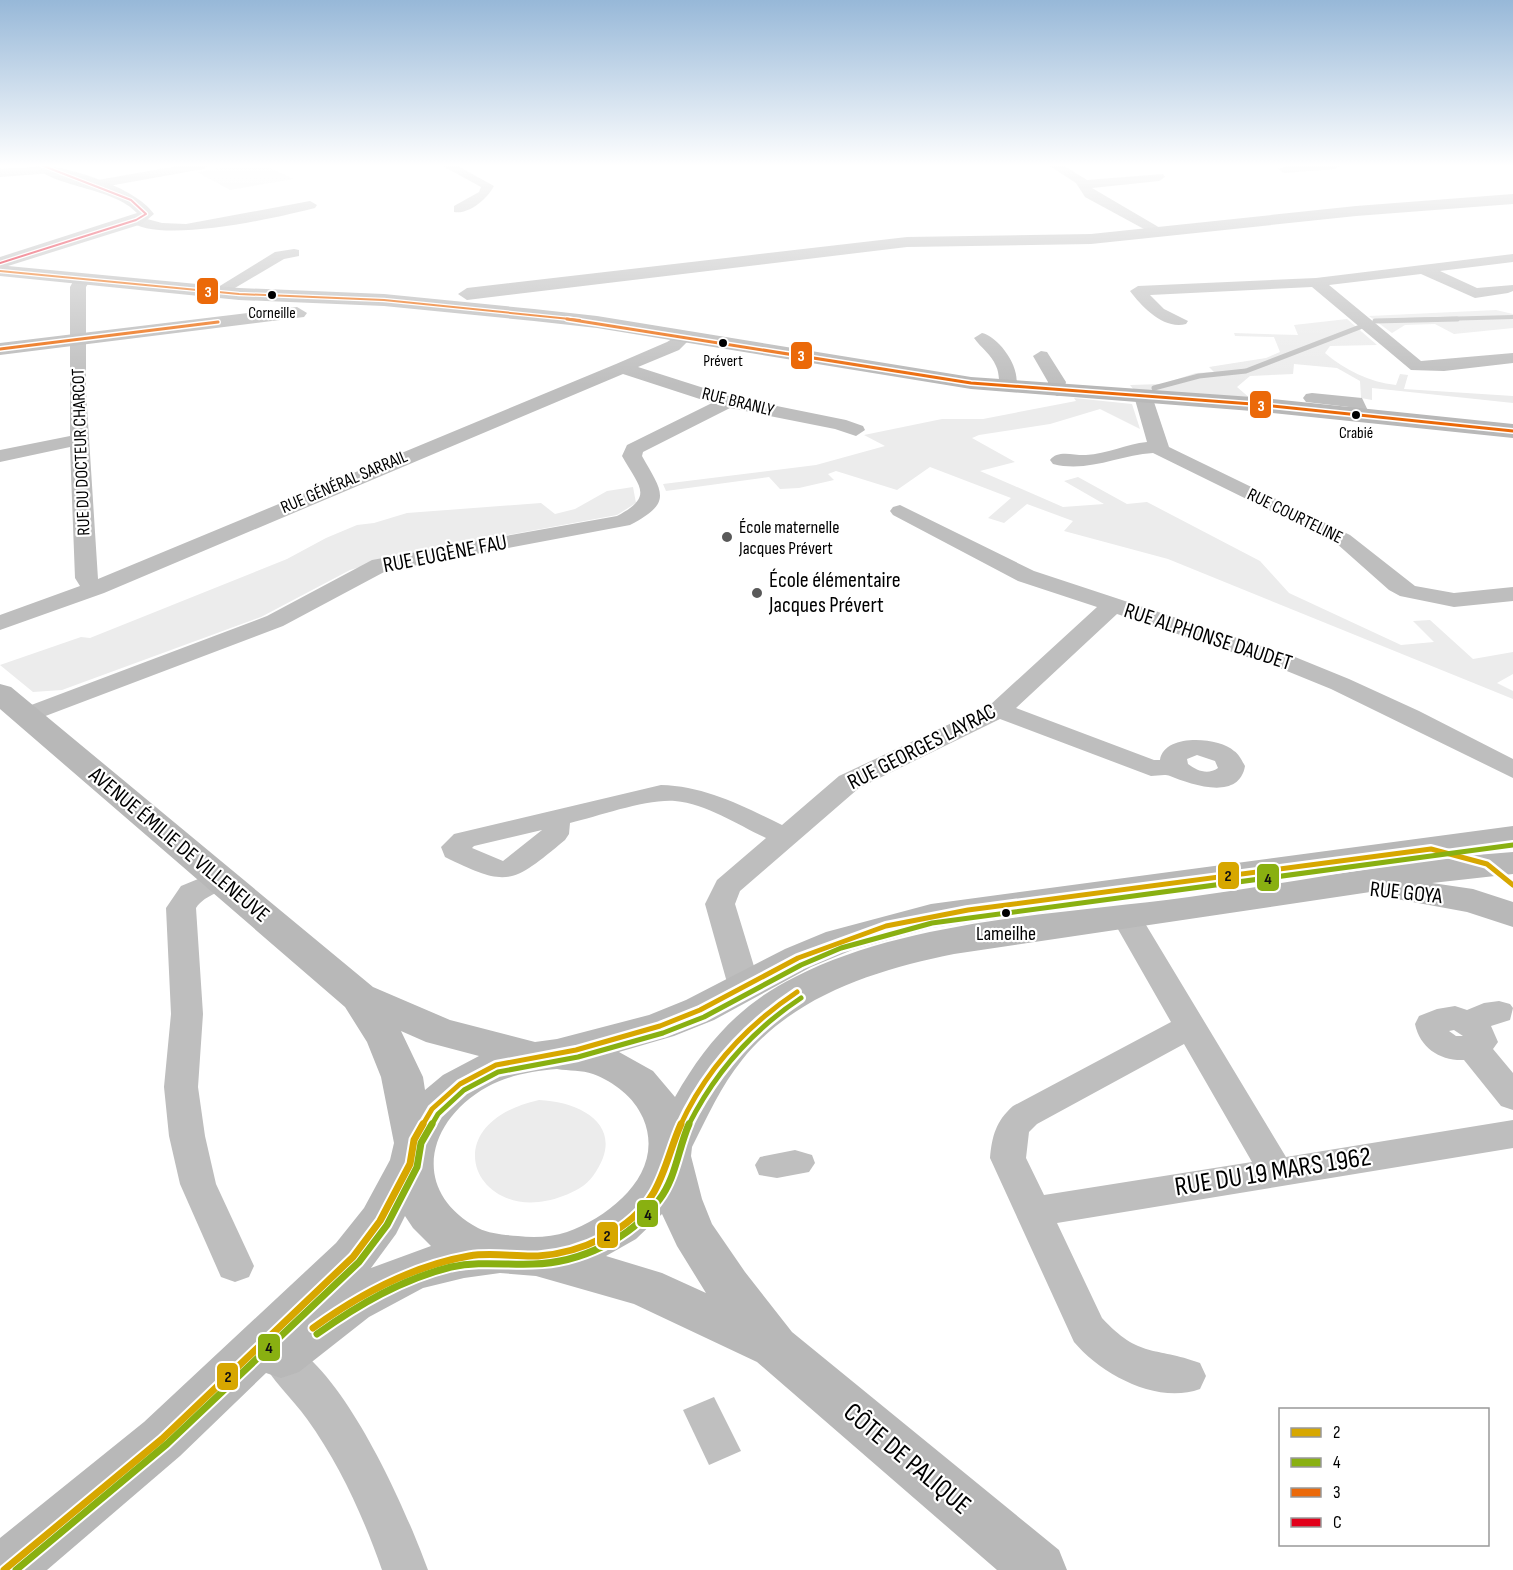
<svg xmlns="http://www.w3.org/2000/svg" width="1513" height="1570" viewBox="0 0 1513 1570" font-family="'Sofia Sans Condensed',sans-serif">
	<style>
		.green { fill: #ececec }
		.water { fill: #bfbfbf }
		.lines { fill: none; stroke-linecap: round; stroke-linejoin: round }
		.stream-far1 { stroke: #bfbfbf; stroke-width: 4 }
		.stream { stroke: #bfbfbf; stroke-width: 5 }
		.street { fill: #bebebe; fill-rule: evenodd }
		.secondary { fill: #b8b8b8; fill-rule: evenodd }
		.bus-1-far1-casing { stroke: #fff; stroke-width: 10 }
		.bus-1-casing { stroke: #fff; stroke-width: 11 }
		.bus-2-far1-casing { stroke: #fff; stroke-width: 10 }
		.bus-2-casing { stroke: #fff; stroke-width: 11 }
		.bus-3-far1-casing { stroke: #fff; stroke-width: 4.5 }
		.bus-3-casing { stroke: #fff; stroke-width: 6 }
		.bus-4-casing { stroke: #fff; stroke-width: 4.5 }
		.bus-1-far1 { stroke: #d7a700; stroke-width: 5 }
		.bus-1 { stroke: #d7a700; stroke-width: 7 }
		.bus-2-far1 { stroke: #89b011; stroke-width: 5 }
		.bus-2 { stroke: #89b011; stroke-width: 7 }
		.bus-3-far1 { stroke: #eb6909; stroke-width: 2 }
		.bus-3 { stroke: #eb6909; stroke-width: 3 }
		.bus-4 { stroke: #e2001a; stroke-width: 2 }
		.bus-dot { fill: #000; stroke: #fff; stroke-width: 2 }
		.poi-dot { fill: #595959; stroke: #fff; stroke-width: 2 }
		.labels { text-anchor: middle; dominant-baseline: central; stroke-width: 4.5; stroke-linejoin: round; paint-order: stroke }
		.far-bus-label { font-size: 16px; fill: #000; stroke: #fff }
		.far-street-label { font-size: 18px; fill: #000; stroke: #fff }
		.far-poi-label { font-size: 18px; fill: #000; stroke: #fff; text-anchor: start }
		.bus-label { font-size: 20px; fill: #000; stroke: #fff }
		.street-label { font-size: 22px; fill: #000; stroke: #fff }
		.poi-label { font-size: 22px; fill: #000; stroke: #fff; text-anchor: start }
		.near-street-label { font-size: 27px; fill: #000; stroke: #fff }
		.line-badge { stroke: #fff; stroke-width: 2 }
		.badge-label { font-size: 16px; text-anchor: middle; font-weight: bold; fill: #fff }
		.pale-badge-label { font-size: 16px; text-anchor: middle; font-weight: bold; fill: #111 }
	</style>
	<rect width="100%" height="100%" fill="#fff"/>
	<g class="green">
		<polygon points="238,165 265,165 293,179 230,190 197,172"/>
		<polygon points="1496,310 1513,314 1513,328 1454,334 1435,324 1405,325 1392,333 1369,316"/>
		<path d="M 1347,319 L 1377,345 L 1330,346 L 1325,353 C 1345,370 1369,382 1396,385 L 1400,374 L 1408,375 L 1404,389 L 1513,396 L 1513,403 L 1372,388 L 1372,400 L 1361,398 L 1360,381 L 1337,368 L 1294,364 L 1293,374 L 1250,376 L 1237,387 L 1251,399 L 1134,390 L 1130,385 L 1162,384 L 1196,373 L 1214,372 L 1209,367 L 1266,358 L 1280,352 L 1274,337 L 1235,336 L 1234,333 L 1298,335 L 1294,325 Z"/>
		<polygon points="1074,398 1132,404 1140,429 1100,409 1050,424 979,435 972,438 1015,462 980,471 1063,507 1104,504 1064,481 1078,477 1127,504 1147,502 1260,561 1289,593 1401,645 1434,642 1413,621 1430,620 1473,659 1513,652 1513,674 1497,683 1513,691 1513,699 1168,559 1064,531 1073,521 1027,504 1004,523 988,518 1011,498 930,467 897,490 836,471 828,474 834,480 799,488 780,489 769,477 666,491 663,484 816,465 885,446 864,435 942,419 983,419 1076,401"/>
		<polygon points="633,487 636,503 617,515 400,555 350,570 261,617 62,690 33,692 0,665 81,637 90,638 287,559 326,538 357,525 374,523 407,513 541,503 555,514 575,509 607,491"/>
		<path d="M 539,1100 C 584,1102 628,1128 593,1176 C 586,1186 574,1192 563,1196 C 478,1229 428,1125 539,1100 Z"/>
	</g>
	<g class="water">
		<polygon points="795,1150 812,1155 815,1163 809,1172 777,1178 759,1175 755,1165 760,1157"/>
		<polygon points="714,1397 741,1451 709,1465 683,1410"/>
	</g>
	<g class="lines">
		<polyline class="stream-far1" points="1405,320 1513,317"/>
		<g class="stream">
			<polyline points="1375,321 1457,319"/>
			<polyline points="1154,388 1199,376 1246,371 1360,327"/>
		</g>
		<g class="street">
			<polygon points="183,165 209,165 203,169 92,189 86,185 92,181"/>
			<path d="M 441,165 L 456,165 L 494,186 C 488,198 469,215 454,212 L 454,206 L 479,192 L 481,187 Z"/>
			<polygon points="1048,165 1063,165 1087,180 1163,174 1165,177 1159,181 1092,188 1167,232 1165,235 1155,235 1085,197 1076,183"/>
			<polygon points="1290,165 1341,165 1335,169 1284,173 1278,169"/>
			<polygon points="49,166 53,167 53,173 0,177 0,169"/>
			<path d="M 310,201 L 317,205 L 315,208 C 280,217 155,246 129,220 L 136,216 L 162,223 L 186,224 Z"/>
			<polygon points="294,249 299,250 299,256 284,259 223,295 213,295 210,292 275,252"/>
			<path d="M 1513,254 L 1513,262 L 1440,271 L 1477,288 L 1513,285 L 1513,291 L 1508,293 L 1475,298 L 1421,274 L 1329,285 L 1421,361 L 1513,353 L 1513,363 L 1444,371 L 1411,370 L 1312,287 L 1150,295 L 1164,309 L 1188,321 L 1186,324 C 1164,330 1142,307 1130,291 L 1138,286 L 1316,278 Z"/>
			<path d="M 84,275 L 91,279 L 86,287 L 86,391 L 98,579 L 616,364 L 667,342 L 685,331 L 693,336 L 679,350 L 638,367 L 732,397 L 846,420 L 863,426 L 865,430 L 856,436 L 835,429 L 730,408 L 643,452 L 642,456 C 662,492 674,502 630,525 L 386,571 L 283,626 L 27,723 L 18,720 L 14,715 L 18,710 L 267,616 L 372,560 L 617,516 C 655,496 639,487 622,456 L 627,445 L 712,403 L 623,374 L 104,593 L 0,630 L 0,615 L 80,586 L 75,578 L 70,447 L 0,462 L 0,450 L 70,436 L 70,287 L 75,278 Z"/>
			<path d="M 982,333 C 1000,337 1025,373 1014,391 L 1002,391 C 998,384 1000,374 996,366 C 991,354 981,348 974,338 Z"/>
			<polygon points="1041,351 1047,352 1066,382 1063,395 1057,396 1048,391 1048,382 1033,356"/>
			<path d="M 1143,391 L 1152,396 L 1169,447 L 1350,535 L 1415,586 L 1454,593 L 1513,587 L 1513,601 L 1454,607 L 1400,596 L 1389,590 L 1336,543 L 1153,453 C 1119,455 1088,473 1053,464 L 1050,460 C 1058,449 1075,456 1086,455 C 1107,454 1126,444 1147,442 L 1134,396 Z"/>
			<polygon points="1312,393 1362,398 1370,415 1361,420 1355,419 1349,407 1306,402 1303,398 1306,394"/>
			<path d="M 900,505 L 1034,571 L 1295,657 L 1349,679 L 1419,711 L 1513,759 L 1513,778 L 1331,689 L 1277,667 L 1117,614 L 1016,708 L 1154,760 L 1160,760 C 1164,733 1219,737 1234,751 C 1239,754 1242,761 1245,766 C 1239,802 1190,784 1170,776 C 1165,774 1157,776 1151,776 L 1000,719 L 859,788 L 740,891 L 735,904 L 760,986 L 755,994 L 744,997 L 733,994 L 728,986 L 705,904 L 717,880 L 766,838 C 738,825 707,804 675,801 C 645,799 600,816 570,823 L 569,834 L 565,840 C 512,884 508,888 445,857 L 441,847 L 454,834 L 661,785 C 705,786 743,806 782,825 L 839,776 L 990,705 L 1097,607 L 1018,581 L 893,515 L 890,511 L 893,507 ZM 1197,755 L 1215,761 L 1218,768 C 1208,775 1197,771 1188,764 L 1187,759 ZM 542,830 L 503,861 L 472,848 L 474,846 Z"/>
			<path d="M 220,870 L 230,872 L 235,879 C 225,893 206,893 196,908 L 203,1014 L 198,1087 L 205,1136 L 216,1184 L 254,1266 L 249,1277 L 235,1282 L 221,1277 L 180,1184 L 169,1136 L 164,1087 L 171,1014 L 166,908 L 181,886 Z"/>
			<path d="M 1126,907 L 1137,910 L 1286,1157 L 1513,1120 L 1513,1148 L 1057,1223 L 1102,1318 C 1140,1359 1154,1346 1200,1363 L 1206,1376 L 1200,1389 C 1157,1405 1101,1374 1074,1342 L 990,1158 C 992,1136 996,1121 1013,1106 L 1171,1022 L 1111,917 L 1115,910 ZM 1184,1044 L 1252,1162 L 1044,1195 L 1026,1158 L 1029,1132 L 1037,1124 Z"/>
			<path d="M 1499,1001 L 1510,1004 L 1513,1008 L 1510,1020 L 1491,1026 L 1498,1042 L 1493,1049 L 1513,1073 L 1513,1110 L 1501,1106 L 1464,1060 C 1440,1061 1420,1048 1415,1024 L 1419,1016 L 1437,1009 L 1455,1006 L 1467,1010 L 1484,1003 ZM 1454,1030 L 1463,1036 L 1456,1036 L 1449,1031 Z"/>
			<path d="M 280,1339 C 342,1362 406,1510 428,1570 L 382,1570 C 363,1516 340,1465 307,1419 C 292,1398 271,1380 260,1357 L 266,1344 Z"/>
		</g>
		<g class="secondary">
			<path d="M 34,165 C 65,165 136,187 154,214 L 142,224 L 8,266 L 239,288 L 384,294 L 534,309 L 597,316 L 971,377 L 1252,397 L 1513,424 L 1513,438 L 1252,411 L 971,389 L 597,328 L 534,321 L 384,306 L 239,300 L 0,276 L 0,257 L 137,213 C 114,187 50,187 34,165 Z"/>
			<polygon points="1513,194 1513,204 1356,216 1091,244 907,247 467,300 458,294 467,288 907,237 1091,234 1356,206"/>
			<polygon points="297,307 307,313 304,317 0,355 0,343"/>
			<path d="M 0,684 L 11,687 L 373,987 L 450,1020 L 535,1042 L 557,1039 L 649,1015 L 686,1000 L 785,949 L 826,932 L 931,904 L 1513,826 L 1513,848 L 931,928 L 852,950 L 811,967 L 714,1020 L 674,1036 L 619,1052 L 653,1071 L 675,1097 C 705,1044 740,1004 795,977 C 908,919 1064,914 1189,897 C 1297,882 1404,860 1513,852 L 1513,874 L 1432,883 L 1473,889 L 1513,902 L 1513,927 L 1467,912 L 1380,896 L 1377,891 L 954,954 C 876,970 794,995 742,1060 C 721,1086 707,1117 692,1147 L 691,1156 L 702,1199 L 712,1224 L 745,1272 L 792,1332 L 1059,1550 L 1067,1570 L 997,1570 L 757,1362 L 634,1304 L 536,1276 L 500,1273 L 464,1278 L 423,1288 L 369,1317 L 299,1372 L 281,1378 L 266,1373 L 180,1456 L 47,1570 L 0,1570 L 0,1538 L 144,1422 L 336,1243 L 364,1208 L 390,1160 L 394,1143 L 381,1077 L 367,1042 L 345,1007 L 0,709 ZM 401,1031 L 426,1042 L 479,1056 L 443,1075 L 425,1090 L 423,1077 ZM 557,1069 C 569,1071 582,1070 593,1074 C 614,1082 634,1097 643,1118 C 666,1171 613,1215 567,1232 C 552,1237 534,1238 518,1236 C 505,1235 490,1234 478,1228 C 410,1191 426,1121 487,1087 C 509,1075 533,1071 557,1069 ZM 662,1214 L 677,1246 L 706,1293 L 662,1273 L 606,1256 L 636,1239 ZM 405,1216 L 413,1228 L 431,1246 L 371,1268 L 396,1234 Z"/>
		</g>
		<defs>
			<g id="bus-1-far1">
				<polyline points="422,1126 432,1109 460,1084 496,1065 576,1050 660,1026 700,1010 798,958 886,926 968,910 1431,849 1487,864 1513,885"/>
				<path d="M 680,1126 C 706,1069 746,1026 797,992"/>
			</g>
			<g id="bus-1">
				<path d="M 313,1328 C 360,1294 412,1266 469,1256 C 492,1252 515,1257 538,1256 C 581,1253 631,1231 654,1192 C 666,1171 671,1146 681,1124"/>
				<polyline points="4,1570 162,1439 353,1257 380,1221 410,1164 414,1140 423,1124"/>
			</g>
			<g id="bus-2-far1">
				<polyline points="431,1126 438,1114 464,1090 498,1072 578,1057 663,1033 704,1017 801,965 841,948 932,923 1513,845"/>
				<path d="M 688,1126 C 715,1072 751,1031 801,998"/>
			</g>
			<g id="bus-2">
				<path d="M 317,1334 C 358,1305 402,1279 451,1267 C 479,1261 505,1265 533,1264 C 580,1263 631,1239 659,1200 C 676,1178 678,1149 689,1124"/>
				<polyline points="16,1570 167,1444 359,1262 387,1225 417,1167 421,1143 432,1124"/>
			</g>
			<polyline id="bus-3-far1" points="0,271 239,294 384,300 580,320"/>
			<g id="bus-3">
				<polyline points="567,319 971,383 1252,404 1513,431"/>
				<polyline points="0,349 218,322"/>
			</g>
			<polyline id="bus-4" points="0,263 136,220 146,214 131,200 41,165"/>
		</defs>
		<use href="#bus-1-far1" class="bus-1-far1-casing"/>
		<use href="#bus-1" class="bus-1-casing"/>
		<use href="#bus-2-far1" class="bus-2-far1-casing"/>
		<use href="#bus-2" class="bus-2-casing"/>
		<use href="#bus-3-far1" class="bus-3-far1-casing"/>
		<use href="#bus-3" class="bus-3-casing"/>
		<use href="#bus-4" class="bus-4-casing"/>
		<use href="#bus-1-far1" class="bus-1-far1"/>
		<use href="#bus-1" class="bus-1"/>
		<use href="#bus-2-far1" class="bus-2-far1"/>
		<use href="#bus-2" class="bus-2"/>
		<use href="#bus-3-far1" class="bus-3-far1"/>
		<use href="#bus-3" class="bus-3"/>
		<use href="#bus-4" class="bus-4"/>
	</g>
	<linearGradient id="sky" x2="0" y2="1"><stop stop-color="#97b8d8"/><stop offset="0.43" stop-color="#fff"/><stop offset="1" stop-color="#fff" stop-opacity="0"/></linearGradient>
	<rect width="1513" height="385" fill="url(#sky)"/>
	<g class="bus-dot">
		<circle cx="272" cy="295" r="5"/>
		<circle cx="723" cy="343" r="5"/>
		<circle cx="1356" cy="415" r="5"/>
		<circle cx="1006" cy="913" r="5"/>
	</g>
	<g class="poi-dot">
		<circle cx="727" cy="537" r="6"/>
		<circle cx="757" cy="593" r="6"/>
	</g>
	<g class="labels">
		<g class="far-bus-label">
			<text x="272" y="313">Corneille</text>
			<text x="723" y="361">Prévert</text>
			<text x="1356" y="433">Crabié</text>
		</g>
		<g class="far-street-label">
			<text transform="translate(738 402) rotate(14)">RUE BRANLY</text>
			<text transform="translate(81 452) rotate(-92)">RUE DU DOCTEUR CHARCOT</text>
			<text transform="translate(344 482) rotate(-23)">RUE GÉNÉRAL SARRAIL</text>
			<text transform="translate(1295 516) rotate(26)">RUE COURTELINE</text>
		</g>
		<g class="far-poi-label">
			<text x="739" y="527">École maternelle<tspan x="739" dy="21">Jacques Prévert</tspan></text>
		</g>
		<g class="bus-label">
			<text x="1006" y="934">Lameilhe</text>
		</g>
		<g class="street-label">
			<text transform="translate(445 554) rotate(-11)">RUE EUGÈNE FAU</text>
			<text transform="translate(1208 637) rotate(18)">RUE ALPHONSE DAUDET</text>
			<text transform="translate(922 747) rotate(-27)">RUE GEORGES LAYRAC</text>
			<text transform="translate(179 845) rotate(40)">AVENUE ÉMILIE DE VILLENEUVE</text>
			<text transform="translate(1406 893) rotate(6)">RUE GOYA</text>
		</g>
		<g class="poi-label">
			<text x="769" y="580">École élémentaire<tspan x="769" dy="25">Jacques Prévert</tspan></text>
		</g>
		<g class="near-street-label">
			<text transform="translate(1273 1172) rotate(-9)">RUE DU 19 MARS 1962</text>
			<text transform="translate(907 1459) rotate(40)">CÔTE DE PALIQUE</text>
		</g>
	</g>
	<g class="line-badge">
		<rect x="196" y="277" width="23" height="28" rx="6" fill="#eb6909"/>
		<rect x="790" y="341" width="23" height="29" rx="6" fill="#eb6909"/>
		<rect x="1249" y="390" width="23" height="29" rx="6" fill="#eb6909"/>
		<rect x="1217" y="861" width="23" height="29" rx="6" fill="#d7a700"/>
		<rect x="1256" y="863" width="24" height="29" rx="6" fill="#89b011"/>
		<rect x="636" y="1199" width="23" height="29" rx="6" fill="#89b011"/>
		<rect x="596" y="1221" width="23" height="28" rx="6" fill="#d7a700"/>
		<rect x="257" y="1333" width="24" height="29" rx="6" fill="#89b011"/>
		<rect x="216" y="1362" width="23" height="29" rx="6" fill="#d7a700"/>
	</g>
	<g class="badge-label">
		<text x="208" y="297">3</text>
		<text x="801" y="361">3</text>
		<text x="1261" y="411">3</text>
	</g>
	<g class="pale-badge-label">
		<text x="1228" y="881">2</text>
		<text x="1268" y="884">4</text>
		<text x="648" y="1220">4</text>
		<text x="607" y="1241">2</text>
		<text x="269" y="1353">4</text>
		<text x="228" y="1382">2</text>
	</g>
	<rect x="1279" y="1408" width="210" height="138" fill="#ffffff" stroke="#999999" stroke-width="1.5"/>
	<rect x="1291" y="1428" width="30" height="9" fill="#d7a700" stroke="#999999" stroke-width="1.5"/>
	<text x="1333" y="1438" font-size="18" fill="#000000">2</text>
	<rect x="1291" y="1458" width="30" height="9" fill="#89b011" stroke="#999999" stroke-width="1.5"/>
	<text x="1333" y="1468" font-size="18" fill="#000000">4</text>
	<rect x="1291" y="1488" width="30" height="9" fill="#eb6909" stroke="#999999" stroke-width="1.5"/>
	<text x="1333" y="1498" font-size="18" fill="#000000">3</text>
	<rect x="1291" y="1518" width="30" height="9" fill="#e2001a" stroke="#999999" stroke-width="1.5"/>
	<text x="1333" y="1528" font-size="18" fill="#000000">C</text>
</svg>
